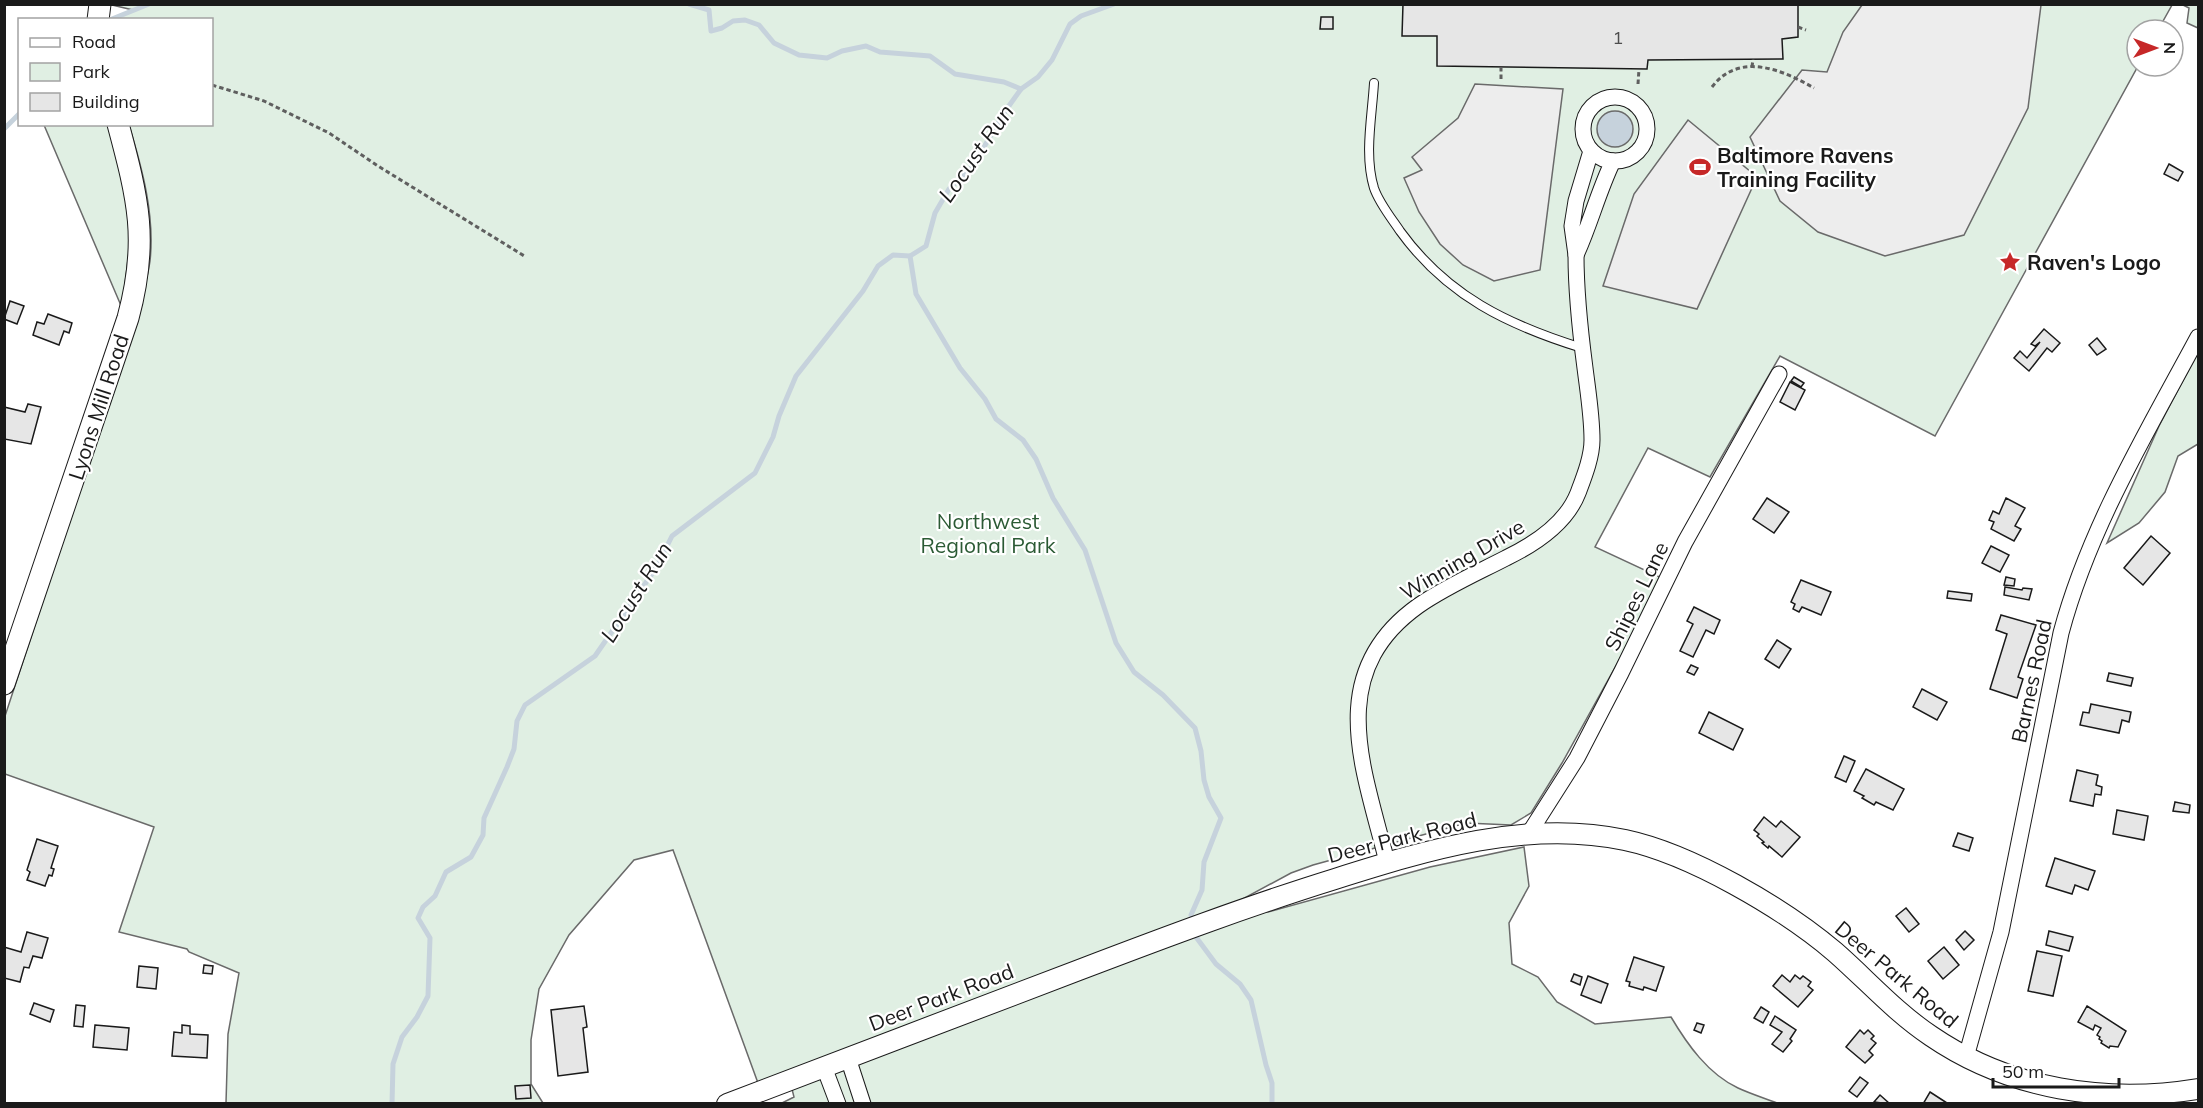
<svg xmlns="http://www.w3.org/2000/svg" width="2203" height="1108" viewBox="0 0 2203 1108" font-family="Mulish,sans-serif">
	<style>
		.green { fill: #e0efe3; stroke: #6a6a6a; stroke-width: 1.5 }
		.parking { fill: #ededed; stroke: #6a6a6a; stroke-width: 1.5 }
		.water { fill: #c6d2dc; stroke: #6a6a6a; stroke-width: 1.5 }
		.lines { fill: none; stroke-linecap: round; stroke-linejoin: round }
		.stream { stroke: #c6d2dc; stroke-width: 5 }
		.building { fill: #e6e6e6; stroke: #1a1a1a; stroke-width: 1.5 }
		.service-casing { stroke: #1a1a1a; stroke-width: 10 }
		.minor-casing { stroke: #1a1a1a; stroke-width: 17 }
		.tertiary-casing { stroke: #1a1a1a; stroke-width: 22 }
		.secondary-casing { stroke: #1a1a1a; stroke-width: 23 }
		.path { stroke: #5f5f5f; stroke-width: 3; stroke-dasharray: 4.5 3; stroke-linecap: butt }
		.service { stroke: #fff; stroke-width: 8 }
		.minor { stroke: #fff; stroke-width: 15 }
		.tertiary { stroke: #fff; stroke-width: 20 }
		.secondary { stroke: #fff; stroke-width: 21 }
		.labels { text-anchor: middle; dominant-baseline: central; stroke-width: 4.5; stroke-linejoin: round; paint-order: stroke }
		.number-label { font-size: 18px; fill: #4d4d4d }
		.poi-label { font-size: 21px; font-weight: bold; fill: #1a1a1a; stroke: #fff; text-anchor: start }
		.street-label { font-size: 21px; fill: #1a1a1a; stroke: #fff }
		.park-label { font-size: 21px; fill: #2b5a34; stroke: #fff }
		.water-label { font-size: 22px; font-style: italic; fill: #1a1a1a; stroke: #fff }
	</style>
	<rect width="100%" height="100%" fill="#fff"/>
	<g class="green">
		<path d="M 112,5 L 2172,5 L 2158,30 L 2137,30 L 2138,66 L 1935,436 L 1780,356 L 1710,477 L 1648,448 L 1595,547 L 1664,579 L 1562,763 L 1531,813 L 1511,825 L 1466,823 L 1313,865 L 1291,873 L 1237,902 L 1268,912 L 1430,867 L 1524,847 L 1529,886 L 1509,923 L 1512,964 L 1538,977 L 1557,1002 L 1595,1024 L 1671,1017 C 1687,1044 1708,1074 1738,1088 C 1751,1094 1764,1098 1777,1103 L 782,1103 L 794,1097 L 788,1073 L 758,1083 L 673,850 L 634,860 L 569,935 L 539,989 L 531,1040 L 531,1084 L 543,1103 L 226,1103 L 228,1034 L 239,973 L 189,952 L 187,949 L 119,932 L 154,827 L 5,774 L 5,716 L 128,342 C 136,316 146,289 150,261 C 155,215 142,168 129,125 L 212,124 L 212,20 L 112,19 L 133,10 Z"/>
		<polygon points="2183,5 2198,5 2198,28 2187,23 2189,8"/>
		<polygon points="44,125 110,125 132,227 122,308"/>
		<polygon points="2198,352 2198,444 2178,456 2165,492 2139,523 2107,543 2159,426"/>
	</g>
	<g class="parking">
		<polygon points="1862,5 2041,5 2028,108 1964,235 1885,256 1818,232 1780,201 1750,137 1802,70 1827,72 1843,32"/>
		<polygon points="1475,84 1563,89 1540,270 1494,281 1463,265 1440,244 1419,212 1404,178 1422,170 1412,157 1458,118"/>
		<polygon points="1688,120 1757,177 1697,309 1603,286 1634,194"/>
	</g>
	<circle class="water" cx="1615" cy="129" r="18"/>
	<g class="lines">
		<g class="stream">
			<polyline points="689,4 709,10 711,31 722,28 733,21 745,20 759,25 774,43 799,55 827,58 842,51 866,46 880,52 930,56 955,74 1004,82 1021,89"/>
			<polyline points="112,19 149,4"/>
			<polyline points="4,129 20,113"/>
			<polyline points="910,256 916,294 960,368 985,399 996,419 1023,440 1036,459 1053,498 1085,550 1116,643 1134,672 1163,695 1195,728 1201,751 1204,780 1209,797 1221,818 1204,862 1202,890 1191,915"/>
			<polyline points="1196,937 1216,964 1240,984 1251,1000 1266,1065 1272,1083 1272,1104"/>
			<polyline points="392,1104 393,1064 402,1037 417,1017 428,996 430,938 418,918 423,907 435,896 446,872 471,857 483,835 484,818 507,767 514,749 517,721 525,705 595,656 656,568 672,536 755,473 773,437 779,416 796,376 863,291 878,266 893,255 910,256 926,246 935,213 949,189 972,167 1006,110 1021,89 1038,77 1052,60 1070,24 1081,16 1114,4"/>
		</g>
	</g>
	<g class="building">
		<polygon points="1403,4 1798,4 1798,37 1782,39 1783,59 1648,60 1647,69 1437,66 1437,36 1402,36"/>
		<polygon points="1321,17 1333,17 1333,29 1320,29"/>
		<polygon points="2169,164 2183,172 2178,181 2164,174"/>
		<polygon points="10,301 24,306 17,324 4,319"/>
		<polygon points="48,314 72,323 69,333 64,331 59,345 33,335 37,322 44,324"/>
		<polygon points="2044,329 2060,343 2052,352 2047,348 2029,371 2014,358 2020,351 2027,358 2040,342 2035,346 2031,344"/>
		<polygon points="2097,338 2106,349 2097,355 2089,345"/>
		<polygon points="1794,377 1804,383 1801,387 1791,381"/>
		<polygon points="1790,382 1805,390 1795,410 1780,402"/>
		<polygon points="28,404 41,407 31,444 4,439 4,407 25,412"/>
		<polygon points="1767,498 1789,512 1774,533 1753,519"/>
		<polygon points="2006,498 2025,508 2015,526 2021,529 2014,541 1991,529 1994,522 1989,520 1993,511 1999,514"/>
		<polygon points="2151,536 2170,553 2143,585 2124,568"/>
		<polygon points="1991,546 2009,555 2000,572 1982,563"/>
		<polygon points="2006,577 2015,579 2014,586 2004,585"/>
		<polygon points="1801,580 1831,592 1821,615 1802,607 1799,612 1793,609 1795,604 1791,602"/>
		<polygon points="2005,587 2022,590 2023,588 2032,589 2029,600 2004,595"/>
		<polygon points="1948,591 1972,594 1971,601 1947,598"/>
		<polygon points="1694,607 1720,620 1714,634 1706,630 1693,657 1680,651 1693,624 1687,621"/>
		<polygon points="2001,615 2036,625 2018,677 2023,679 2017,698 1990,689 2007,634 1996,630"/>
		<polygon points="1777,640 1791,649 1779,668 1765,659"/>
		<polygon points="1691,665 1698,668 1694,675 1687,672"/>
		<polygon points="2109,673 2133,678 2131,686 2107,681"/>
		<polygon points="1922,689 1947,702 1937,720 1913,707"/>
		<polygon points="2091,704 2131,712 2129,722 2122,720 2119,733 2080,725 2083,712 2089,713"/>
		<polygon points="1709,712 1743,729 1733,750 1699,733"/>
		<polygon points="1844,756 1855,761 1846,782 1835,777"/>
		<polygon points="1866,769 1904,789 1893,810 1876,802 1874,805 1862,798 1864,796 1854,791"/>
		<polygon points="2077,770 2098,775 2096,785 2102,787 2101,795 2095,794 2093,806 2070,801"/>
		<polygon points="2175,802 2190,805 2189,813 2173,811"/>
		<polygon points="2117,810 2148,816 2144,840 2113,834"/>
		<polygon points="1764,817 1776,827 1781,821 1800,837 1782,857 1769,846 1768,848 1762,843 1764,842 1757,836 1759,834 1754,830"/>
		<polygon points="1958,833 1973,838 1969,851 1953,846"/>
		<polygon points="37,839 58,846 51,868 54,869 52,876 49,875 45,886 27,880 30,872 27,870"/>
		<polygon points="2055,858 2095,871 2088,890 2075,885 2072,894 2046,886"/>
		<polygon points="1906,908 1919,924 1909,932 1896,916"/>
		<polygon points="1965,931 1974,940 1964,950 1956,940"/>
		<polygon points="2049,931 2073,937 2069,951 2046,945"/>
		<polygon points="27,932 48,938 42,958 33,956 29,968 24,967 20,982 4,978 4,947 21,952"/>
		<polygon points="1944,947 1959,965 1943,979 1928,961"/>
		<polygon points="2037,951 2062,956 2053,996 2028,991"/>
		<polygon points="1634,957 1664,967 1656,991 1644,987 1643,990 1629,986 1630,982 1626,981"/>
		<polygon points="204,965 213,966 212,974 203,973"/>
		<polygon points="139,966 158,968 156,989 137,987"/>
		<polygon points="1574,974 1582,977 1580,985 1571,981"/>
		<polygon points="1782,975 1790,982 1795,975 1800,979 1803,976 1811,982 1808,986 1813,990 1798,1007 1773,986"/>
		<polygon points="1588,976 1608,984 1601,1003 1581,995"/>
		<polygon points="34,1003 54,1010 50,1022 30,1014"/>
		<polygon points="76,1005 85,1006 83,1027 74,1026"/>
		<polygon points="584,1006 587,1027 583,1028 588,1072 558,1076 551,1010"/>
		<polygon points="2087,1006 2126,1031 2118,1047 2110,1046 2109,1048 2101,1043 2102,1041 2099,1039 2100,1037 2097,1035 2101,1028 2095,1025 2093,1030 2078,1022"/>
		<polygon points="1761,1007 1769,1012 1763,1023 1754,1018"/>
		<polygon points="1775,1016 1796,1030 1790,1039 1792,1041 1783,1052 1772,1044 1782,1032 1770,1025"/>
		<polygon points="1697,1023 1704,1025 1701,1033 1694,1030"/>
		<polygon points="95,1025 129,1028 127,1050 93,1047"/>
		<polygon points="182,1025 190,1026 190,1034 208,1035 207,1058 172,1056 174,1032 182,1033"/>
		<polygon points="1860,1030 1864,1034 1868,1030 1874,1036 1871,1039 1876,1043 1869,1051 1873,1055 1865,1063 1846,1047"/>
		<polygon points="1860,1077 1868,1083 1857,1097 1849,1091"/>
		<polygon points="530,1085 531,1098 516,1099 515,1086"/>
		<polygon points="1930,1092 1947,1103 1947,1104 1923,1104"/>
		<polygon points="1880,1095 1890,1104 1874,1102"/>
	</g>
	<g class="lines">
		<defs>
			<path id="service" d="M 1374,83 C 1372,117 1364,155 1374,188 C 1379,203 1392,219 1400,231 C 1447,296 1508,325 1582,348"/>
			<g id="minor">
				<circle cx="1615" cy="129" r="32"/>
				<path d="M 1591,151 L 1576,201 L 1572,226 L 1576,255 C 1590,225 1598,192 1613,161"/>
				<polyline points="1528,835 1577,758 1621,673 1685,542 1779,374"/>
				<path d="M 1387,862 C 1364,769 1323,674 1418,606 C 1445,587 1477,573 1506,558 C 1535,544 1566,524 1578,493 C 1584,477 1592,457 1592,440 C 1592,416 1588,392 1585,368 C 1580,330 1576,293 1576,255"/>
				<path d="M 1966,1057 L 2001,932 L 2061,633 C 2089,528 2147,432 2198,337"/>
				<polyline points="848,1058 863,1104"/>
				<polyline points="824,1067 838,1104"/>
			</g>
			<path id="tertiary" d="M 727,1104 C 844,1059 962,1015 1079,970 C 1163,938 1248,906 1335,879 C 1427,850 1527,819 1625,840 C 1691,854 1783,908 1835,952 C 1867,980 1895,1012 1931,1036 C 2010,1090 2106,1104 2198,1089"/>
			<g id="secondary">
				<polyline points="98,20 100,4"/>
				<path d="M 4,684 L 128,318 C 149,241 138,199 118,124"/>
			</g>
		</defs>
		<use href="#service" class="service-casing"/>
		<use href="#minor" class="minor-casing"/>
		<use href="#tertiary" class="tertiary-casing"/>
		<use href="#secondary" class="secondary-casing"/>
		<g class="path">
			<polyline points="1798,27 1806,30"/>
			<polyline points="1501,67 1501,81"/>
			<polyline points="1752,67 1753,59"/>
			<polyline points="1638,84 1639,69"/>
			<polyline points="212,85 264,101 329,133 378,166 526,257"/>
			<path d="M 1712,87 C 1739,51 1783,70 1814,88"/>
		</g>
		<use href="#service" class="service"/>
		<use href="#minor" class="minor"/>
		<use href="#tertiary" class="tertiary"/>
		<use href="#secondary" class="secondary"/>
	</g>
	<defs>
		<symbol id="stadium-bare" viewBox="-9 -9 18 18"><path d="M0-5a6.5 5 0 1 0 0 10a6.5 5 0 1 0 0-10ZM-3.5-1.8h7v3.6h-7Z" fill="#c62828" stroke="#fff" stroke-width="2.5" paint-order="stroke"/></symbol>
		<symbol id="sight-bare" viewBox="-9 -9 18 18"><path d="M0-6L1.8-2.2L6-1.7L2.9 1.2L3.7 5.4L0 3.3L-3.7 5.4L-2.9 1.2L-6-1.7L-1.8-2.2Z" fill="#c62828" stroke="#fff" stroke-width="2.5" paint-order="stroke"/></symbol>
	</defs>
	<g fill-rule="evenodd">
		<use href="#stadium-bare" x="1685" y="152" width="30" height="30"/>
		<use href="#sight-bare" x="1995" y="247" width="30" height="30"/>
	</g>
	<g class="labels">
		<g class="number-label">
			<text x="1618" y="37">1</text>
		</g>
		<g class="poi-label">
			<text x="1717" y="155">Baltimore Ravens<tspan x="1717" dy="24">Training Facility</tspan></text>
			<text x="2027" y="262">Raven's Logo</text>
		</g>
		<g class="street-label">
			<text transform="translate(98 407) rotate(-72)">Lyons Mill Road</text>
			<text transform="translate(1462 559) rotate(-30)">Winning Drive</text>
			<text transform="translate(1636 596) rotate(-64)">Shipes Lane</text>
			<text transform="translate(2031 681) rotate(-78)">Barnes Road</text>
			<text transform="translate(1402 837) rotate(-14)">Deer Park Road</text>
			<text transform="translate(1897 974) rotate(40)">Deer Park Road</text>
			<text transform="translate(941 997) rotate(-21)">Deer Park Road</text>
		</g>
		<g class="park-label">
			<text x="988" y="521">Northwest<tspan x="988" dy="24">Regional Park</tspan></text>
		</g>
		<g class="water-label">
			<text transform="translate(976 153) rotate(-55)">Locust Run</text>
			<text transform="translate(636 592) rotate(-58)">Locust Run</text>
		</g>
	</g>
	<rect width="2203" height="1108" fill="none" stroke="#1a1a1a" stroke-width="12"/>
	<rect x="18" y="18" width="195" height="108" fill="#ffffff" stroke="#a3a3a3" stroke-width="1.5"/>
	<rect x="30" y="38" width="30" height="9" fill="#ffffff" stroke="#a3a3a3" stroke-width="1.5"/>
	<text x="72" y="48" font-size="18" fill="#1a1a1a">Road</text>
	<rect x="30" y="63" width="30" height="18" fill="#e0efe3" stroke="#a3a3a3" stroke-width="1.5"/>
	<text x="72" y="78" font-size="18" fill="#1a1a1a">Park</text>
	<rect x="30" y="93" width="30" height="18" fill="#e6e6e6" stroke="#a3a3a3" stroke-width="1.5"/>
	<text x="72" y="108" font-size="18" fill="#1a1a1a">Building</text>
	<g transform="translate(2155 48) rotate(90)"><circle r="28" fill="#ffffff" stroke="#a3a3a3" stroke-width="1.5"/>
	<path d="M0-4.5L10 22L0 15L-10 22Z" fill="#c62828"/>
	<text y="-9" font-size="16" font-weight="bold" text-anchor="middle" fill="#1a1a1a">N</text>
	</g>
	<path d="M1993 1078v9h126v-9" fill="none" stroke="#1a1a1a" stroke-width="3"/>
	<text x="2002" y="1078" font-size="18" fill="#1a1a1a" stroke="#ffffff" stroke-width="4.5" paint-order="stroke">50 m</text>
</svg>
